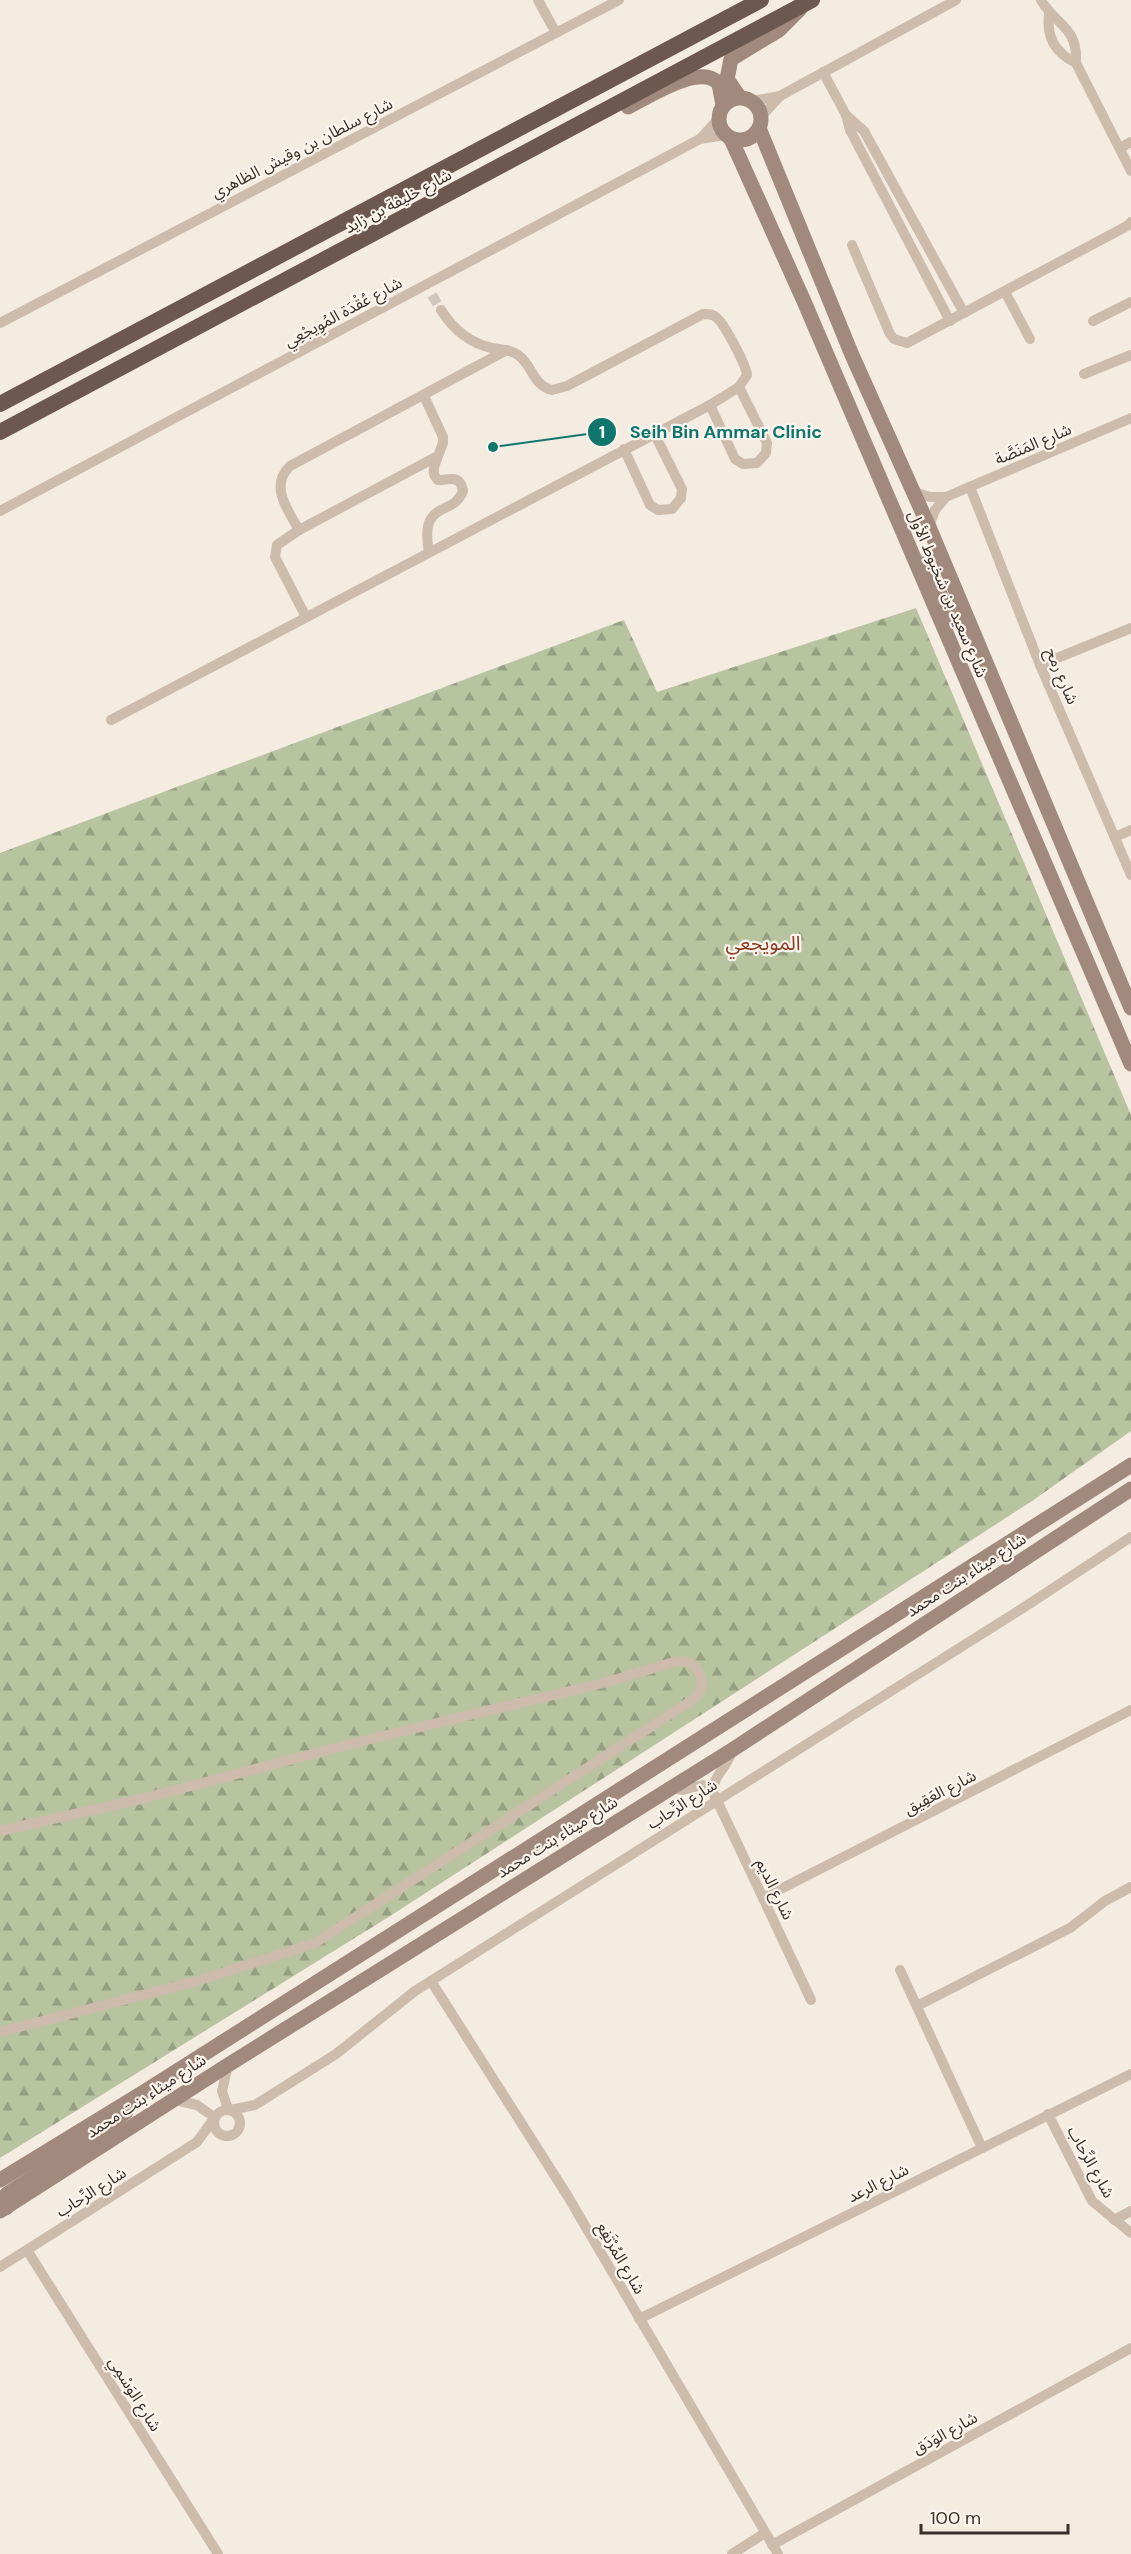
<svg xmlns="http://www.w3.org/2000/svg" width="1131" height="2554" viewBox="0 0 1131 2554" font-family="'DM Sans','Noto Sans Arabic',sans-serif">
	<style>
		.forest { fill: url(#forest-firs) }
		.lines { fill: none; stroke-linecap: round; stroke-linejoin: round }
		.minor-tunnel { stroke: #cfc6bd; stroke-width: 10; stroke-dasharray: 10 5; stroke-linecap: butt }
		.minor { stroke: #cdbbac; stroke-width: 10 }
		.secondary { stroke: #a18a7d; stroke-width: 15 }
		.trunk { stroke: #6c584f; stroke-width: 16 }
		.labels { text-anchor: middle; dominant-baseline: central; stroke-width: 4.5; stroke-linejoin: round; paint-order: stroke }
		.street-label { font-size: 16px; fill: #3b302b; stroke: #fbf5ee }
		.quarter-label { font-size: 20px; fill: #8c3b22; stroke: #fbf5ee }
		.leader { fill: none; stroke: #0f766e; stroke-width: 2 }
		.callout-dot { fill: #0f766e; stroke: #fbf5ee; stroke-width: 2 }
		.mark-label { font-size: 18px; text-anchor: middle; font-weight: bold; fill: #fff }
		.callout-label { font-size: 18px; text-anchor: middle; font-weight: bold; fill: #0f766e; stroke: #fbf5ee; stroke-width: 4.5; stroke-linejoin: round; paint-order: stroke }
	</style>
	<defs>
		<pattern id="forest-firs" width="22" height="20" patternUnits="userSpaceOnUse" patternTransform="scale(1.5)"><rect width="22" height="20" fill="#b8c4a0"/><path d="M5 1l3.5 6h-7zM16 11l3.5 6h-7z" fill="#97a083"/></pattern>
	</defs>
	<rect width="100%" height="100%" fill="#f4ebe1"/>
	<polygon class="forest" points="916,608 1131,1115 1131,1431 1032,1501 387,1918 0,2158 0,853 624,620 657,692"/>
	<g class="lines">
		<polyline class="minor-tunnel" points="432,295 441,310"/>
		<g class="minor">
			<polyline points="538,0 556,33"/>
			<path d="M 1041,0 C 1056,26 1078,26 1076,63 L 1131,171"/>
			<path d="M 1049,14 C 1046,37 1055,53 1076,63"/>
			<polyline points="823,72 846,115 850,130 950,321"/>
			<polyline points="752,101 780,96 956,0"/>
			<polyline points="846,115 864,131 964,313"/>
			<polyline points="761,117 780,96"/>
			<polyline points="700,139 725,135"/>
			<polyline points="1120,148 1131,142"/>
			<polyline points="852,245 890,334 894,339 907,343 1127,226 1131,222"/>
			<polyline points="1005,292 1030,339"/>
			<polyline points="1093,321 1131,302"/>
			<polyline points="0,323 619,0"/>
			<polyline points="1084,374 1131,355"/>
			<polyline points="710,405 735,459 743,464 757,463 766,453 767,443 739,387"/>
			<polyline points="624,449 650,505 658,510 672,509 681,498 682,489 654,433"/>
			<polyline points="970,487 1040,665 1131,875"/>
			<polyline points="914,492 930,497 946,497"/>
			<polyline points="0,511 700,139 718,119"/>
			<polyline points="929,527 935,510 946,497 1131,418"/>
			<path d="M 299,530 C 288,510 269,486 290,466 L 507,350"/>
			<path d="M 429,552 C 419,498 453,518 463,491 C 460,474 450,480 438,480 C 430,473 435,465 438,456"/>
			<polyline points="306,617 275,557 277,545 299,530 438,456 443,443 443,437 424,396"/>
			<polyline points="1040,665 1131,628"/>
			<path d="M 111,720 L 710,405 L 739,387 L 747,375 C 746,365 725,325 717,318 C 713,314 709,314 703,314 L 567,386 L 552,390 C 532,385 533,365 518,355 C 510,349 501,350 492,348 C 469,343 453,329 441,310"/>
			<polyline points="1115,837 1131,830"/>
			<polyline points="672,1788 683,1790 703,1785 713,1792 811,2000"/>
			<path d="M 713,1792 C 713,1774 729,1767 732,1750"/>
			<path d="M 0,1831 L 141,1799 L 362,1741 L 607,1682 L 674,1662 L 684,1661 L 693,1665 C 705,1676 705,1691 691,1701 L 315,1943 L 194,1982 L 0,2032"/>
			<polyline points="763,1898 1131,1710"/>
			<polyline points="900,1970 982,2148"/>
			<polyline points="431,1981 567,2195 778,2554"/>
			<polyline points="917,2006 1070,1928 1105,1901 1131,1887"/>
			<polyline points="228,2065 222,2091 228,2109"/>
			<polyline points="175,2100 197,2105 214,2117"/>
			<circle cx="227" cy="2123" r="13"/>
			<polyline points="230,2110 255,2105 336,2054 415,1991 1026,1606 1131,1537"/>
			<polyline points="1048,2114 1092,2201 1131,2233"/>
			<polyline points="1114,2220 1131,2211"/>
			<polyline points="27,2250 218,2554"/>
			<polyline points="0,2267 197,2142 213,2120"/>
			<polyline points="639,2319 1131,2074"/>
			<polyline points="772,2545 1131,2348"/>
			<polyline points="732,2554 765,2533"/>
		</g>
		<g class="secondary">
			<polyline points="738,95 727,79 731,59 779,30 800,9"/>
			<circle cx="740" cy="119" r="21"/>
			<path d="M 628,107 C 648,97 701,62 719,84 L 723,105"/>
			<polyline points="759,128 852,355 929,527 1131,1008"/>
			<polyline points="731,139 803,299 1131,1064"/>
			<polyline points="926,563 950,616 957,620 966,616"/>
			<polyline points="0,2180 144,2092 1131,1465"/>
			<polyline points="6,2208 4,2198 7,2194 87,2142 126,2112"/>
			<polyline points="0,2211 228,2065 732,1750 1131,1489"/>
		</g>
		<g class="trunk">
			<polyline points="0,404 761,0"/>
			<polyline points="0,432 812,0"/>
		</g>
	</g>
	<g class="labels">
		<g class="street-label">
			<text transform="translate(302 148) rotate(-27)">شارع سلطان بن وقيش الظاهري</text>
			<text transform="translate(398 201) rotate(-28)">شارع خليفة بن زايد</text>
			<text transform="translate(343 312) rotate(-28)">شارع عُقْدَة المُوِيجْعِي</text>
			<text transform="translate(1033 444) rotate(-23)">شارع المَنَصَّة</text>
			<text transform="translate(948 594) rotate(67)">شارع سعيد بن شخبوط الأول</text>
			<text transform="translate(1062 676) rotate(67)">شارع رمح</text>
			<text transform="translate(966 1575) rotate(-33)">شارع ميثاء بنت محمد</text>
			<text transform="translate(940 1792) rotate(-27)">شارع العَقِيق</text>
			<text transform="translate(682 1804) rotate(-32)">شارع الرِّحاب</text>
			<text transform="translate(557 1837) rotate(-32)">شارع ميثاء بنت محمد</text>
			<text transform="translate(775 1889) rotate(64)">شارع الديم</text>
			<text transform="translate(146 2096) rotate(-33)">شارع ميثاء بنت محمد</text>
			<text transform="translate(1091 2162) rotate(61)">شارع الرِّحاب</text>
			<text transform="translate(878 2183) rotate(-27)">شارع الرعد</text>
			<text transform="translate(91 2192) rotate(-32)">شارع الرِّحاب</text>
			<text transform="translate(621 2258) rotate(60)">شارع المُرْتَفِع</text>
			<text transform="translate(135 2394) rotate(58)">شارع الوَسْمِي</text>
			<text transform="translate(945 2433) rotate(-29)">شارع الوَدَق</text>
		</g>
		<g class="quarter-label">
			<text x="763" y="943">المويجعي</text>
		</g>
	</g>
	<path class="leader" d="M493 447L602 432"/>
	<g class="callout-dot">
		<circle cx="493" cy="447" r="6"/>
		<circle cx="602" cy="432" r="15"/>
	</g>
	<g class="mark-label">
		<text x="602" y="438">1</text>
	</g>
	<g class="callout-label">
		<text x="726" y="438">Seih Bin Ammar Clinic</text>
	</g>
	<path d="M921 2524v9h147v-9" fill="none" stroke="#3b302b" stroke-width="3"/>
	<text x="930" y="2524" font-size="18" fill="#3b302b" stroke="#fbf5ee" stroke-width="4.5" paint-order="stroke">100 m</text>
</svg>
